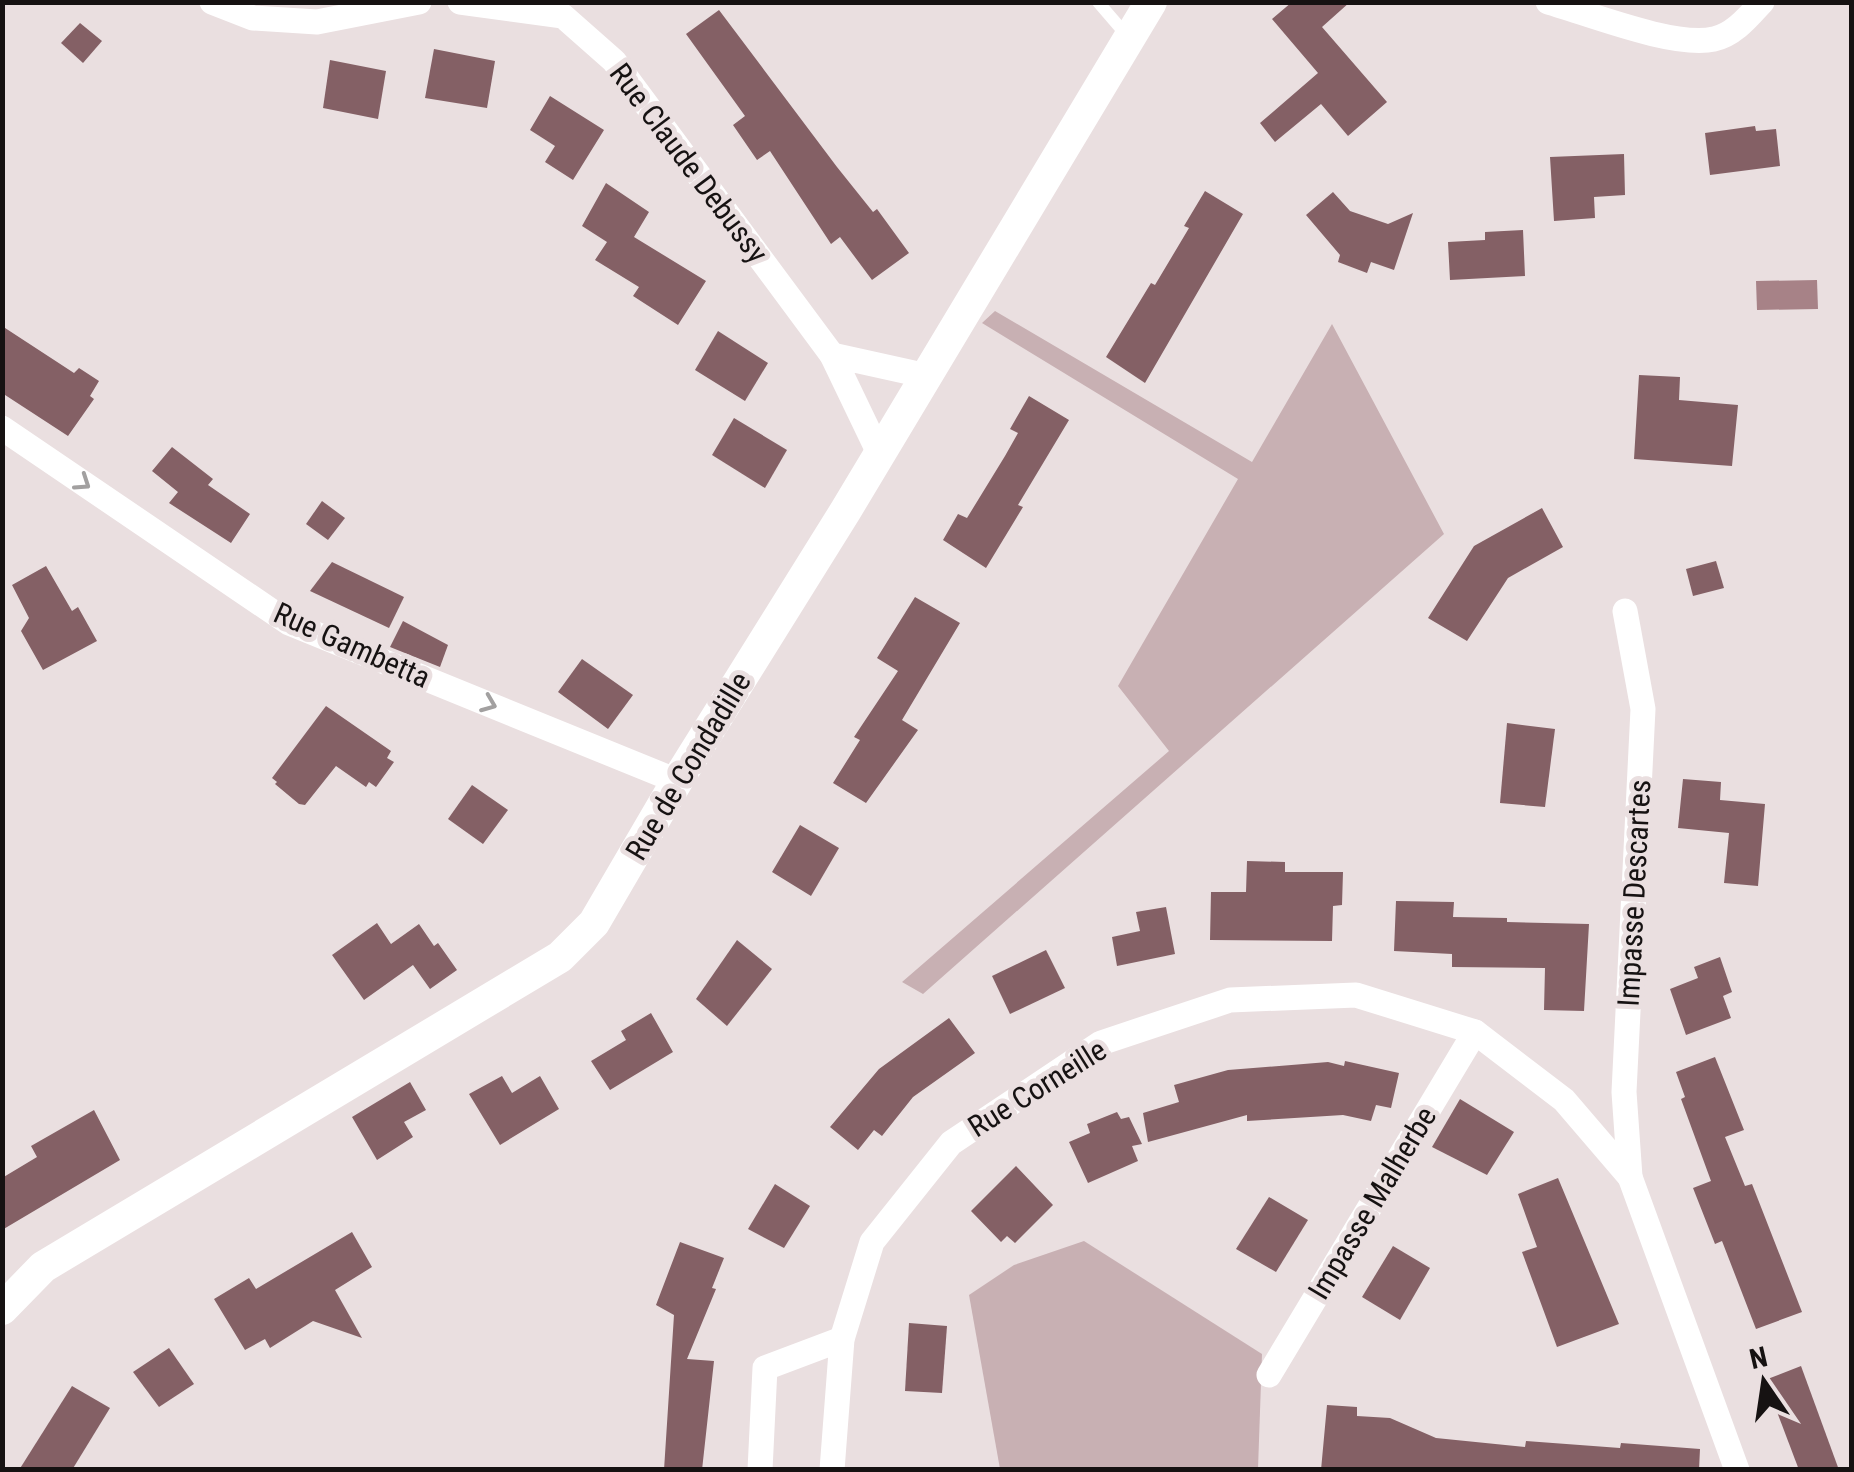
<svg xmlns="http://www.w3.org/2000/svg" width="1854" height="1472" viewBox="0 0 1854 1472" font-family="'Roboto Condensed',sans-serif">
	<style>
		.green { fill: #c8b0b3 }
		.water { fill: #a78287 }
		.building { fill: #846065 }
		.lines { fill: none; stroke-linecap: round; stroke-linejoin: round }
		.service { stroke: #fff; stroke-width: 12 }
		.minor { stroke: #fff; stroke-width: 25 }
		.tertiary { stroke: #fff; stroke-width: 32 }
		.oneway { stroke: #a2a0a0 }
		.labels { text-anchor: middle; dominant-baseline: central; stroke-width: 10; stroke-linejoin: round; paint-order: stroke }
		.street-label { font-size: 30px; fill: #161212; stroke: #eadfe0 }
	</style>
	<rect width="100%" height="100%" fill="#eadfe0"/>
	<g class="green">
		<polygon points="995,311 1252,462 1332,324 1444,534 923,994 902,982 1169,751 1118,686 1238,479 982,323"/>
		<polygon points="1084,1241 1262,1354 1258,1469 1000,1469 969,1295 1014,1265"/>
	</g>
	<polygon class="water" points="1817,280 1818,309 1757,310 1756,281"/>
	<g class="building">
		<polygon points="1292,2 1350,2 1322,27 1387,102 1348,136 1321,104 1275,142 1260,123 1318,73 1272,19"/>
		<polygon points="719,10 837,167 873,212 877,209 909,253 872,280 840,237 831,244 770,151 757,160 733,125 745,116 686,34"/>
		<polygon points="80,23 102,41 83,63 61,43"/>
		<polygon points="434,49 495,61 487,108 425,98"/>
		<polygon points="330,60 386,71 378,119 323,108"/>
		<polygon points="550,96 604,130 573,180 545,162 555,146 530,130"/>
		<polygon points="1755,126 1756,131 1776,129 1780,166 1710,175 1705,133"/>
		<polygon points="1624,154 1625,195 1594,197 1595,218 1554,221 1550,157"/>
		<polygon points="606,183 649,212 634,237 706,281 678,325 633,296 639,287 595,260 607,242 582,226"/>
		<polygon points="1205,191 1243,214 1145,383 1106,357 1151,283 1155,285 1189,228 1184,226"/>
		<polygon points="1333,192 1350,211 1388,224 1413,213 1394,270 1371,262 1367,273 1338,262 1340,255 1306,215"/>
		<polygon points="1523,230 1525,276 1450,280 1448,242 1485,240 1485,232"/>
		<polygon points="2,326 74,373 79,368 99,381 90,396 94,399 68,436 2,393"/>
		<polygon points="718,331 768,363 745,401 695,370"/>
		<polygon points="1639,375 1680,377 1679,400 1738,405 1732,466 1634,459"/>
		<polygon points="1029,396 1069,420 1018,505 1023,507 986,568 943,540 958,514 967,518 1005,456 1018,433 1010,429"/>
		<polygon points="734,418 787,450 765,488 712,455"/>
		<polygon points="172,447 213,479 208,485 250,514 231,543 169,503 178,492 152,471"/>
		<polygon points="322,501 345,518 328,540 306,524"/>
		<polygon points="1542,508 1563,547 1508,578 1467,641 1428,618 1474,546"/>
		<polygon points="1716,561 1724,588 1693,596 1686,569"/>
		<polygon points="332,562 404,597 389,628 310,591"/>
		<polygon points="46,566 72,611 78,607 97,641 43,670 21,631 29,618 12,585"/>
		<polygon points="915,597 960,623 902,720 918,730 866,803 833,783 860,740 854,737 898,671 877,658"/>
		<polygon points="403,621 448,645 440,667 390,647"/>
		<polygon points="582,659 633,695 608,729 558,692"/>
		<polygon points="326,706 391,751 387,758 394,762 376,787 369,782 366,787 336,766 305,805 299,804 275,784 277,782 272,778"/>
		<polygon points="1507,723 1555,729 1545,807 1500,803"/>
		<polygon points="1683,779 1721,782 1720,800 1765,804 1758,886 1724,883 1729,833 1678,828"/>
		<polygon points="472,785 508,810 483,844 448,819"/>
		<polygon points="800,825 839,848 811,896 772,872"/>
		<polygon points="1247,861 1285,862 1285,872 1343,872 1342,905 1333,906 1332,941 1210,940 1211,892 1246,892"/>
		<polygon points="1396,901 1454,902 1453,917 1507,918 1507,922 1589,924 1584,1011 1544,1010 1545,968 1452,967 1452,954 1394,951"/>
		<polygon points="1166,907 1175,954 1117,966 1112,937 1140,931 1136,912"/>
		<polygon points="377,923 391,944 419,924 434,946 438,943 457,970 430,989 413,965 364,1000 332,955"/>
		<polygon points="737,940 772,969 727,1026 696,999"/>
		<polygon points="1046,950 1065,988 1010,1014 992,976"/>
		<polygon points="1720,957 1732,992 1723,996 1731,1018 1686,1035 1670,989 1698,978 1694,967"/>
		<polygon points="651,1013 673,1052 610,1090 591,1061 626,1040 621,1031"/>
		<polygon points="949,1018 975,1053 913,1097 882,1136 874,1130 858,1150 830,1127 879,1069"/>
		<polygon points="1715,1057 1744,1130 1725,1137 1745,1186 1752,1184 1802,1312 1756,1329 1722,1241 1715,1244 1693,1188 1711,1181 1681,1099 1685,1097 1676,1072"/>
		<polygon points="1345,1061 1399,1073 1391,1108 1376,1105 1371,1121 1343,1115 1247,1121 1247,1115 1148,1142 1143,1113 1179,1102 1174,1085 1228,1070 1328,1062 1344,1066"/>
		<polygon points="502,1076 512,1093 540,1076 559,1109 500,1145 469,1094"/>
		<polygon points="410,1082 426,1110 404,1122 413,1137 377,1160 352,1117"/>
		<polygon points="1460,1099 1514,1132 1487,1175 1432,1147"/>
		<polygon points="94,1110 120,1160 2,1230 2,1178 37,1157 31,1146"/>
		<polygon points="1117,1112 1121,1119 1129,1117 1142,1144 1132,1146 1138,1161 1088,1183 1069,1142 1090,1133 1087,1124"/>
		<polygon points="1016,1166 1053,1205 1015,1243 1007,1236 1001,1242 971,1211"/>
		<polygon points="1558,1178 1619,1324 1557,1347 1522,1252 1537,1247 1518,1194"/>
		<polygon points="775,1184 810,1206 784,1248 748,1229"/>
		<polygon points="1269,1197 1308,1220 1276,1272 1236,1249"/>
		<polygon points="352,1232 372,1267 335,1290 362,1338 313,1321 270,1348 265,1339 245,1350 214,1299 249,1278 256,1289"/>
		<polygon points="680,1242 724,1258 712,1288 716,1289 687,1359 714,1361 702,1470 664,1470 674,1315 656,1305"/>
		<polygon points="1393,1246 1430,1268 1400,1320 1362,1297"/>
		<polygon points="909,1323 947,1326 942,1393 905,1391"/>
		<polygon points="169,1348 194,1384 159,1407 133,1372"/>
		<polygon points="1801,1366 1839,1470 1799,1470 1765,1380"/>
		<polygon points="72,1386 110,1408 72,1470 19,1470"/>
		<polygon points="1327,1405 1357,1407 1357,1416 1390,1418 1436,1438 1525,1447 1526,1441 1620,1448 1621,1443 1700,1449 1699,1470 1321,1470"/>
	</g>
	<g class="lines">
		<polyline class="service" points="1098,2 1129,38"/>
		<g class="minor">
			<polyline points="212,2 253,18 317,22 419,2"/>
			<polyline points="460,2 563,16 614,61 832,355"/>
			<path d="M 1548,2 C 1590,14 1675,48 1714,39 C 1734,35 1749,16 1762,2"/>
			<polyline points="2,428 289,623 677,781"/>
			<polyline points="880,455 832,355 927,376"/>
			<polyline points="1625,611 1643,709 1624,1092 1630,1177"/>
			<polyline points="1269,1375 1475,1032"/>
			<polyline points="760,1470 765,1368 842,1339"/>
			<polyline points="832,1470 842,1339 872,1242 951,1143 1101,1043 1230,1000 1356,995 1475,1032 1564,1100 1630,1177 1737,1470"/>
		</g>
		<polyline class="tertiary" points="2,1309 43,1267 560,957 594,923 677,781 846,510 1151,2"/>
	</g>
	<defs><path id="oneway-chevron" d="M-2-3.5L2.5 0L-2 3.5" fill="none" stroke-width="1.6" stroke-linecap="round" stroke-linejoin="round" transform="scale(2.5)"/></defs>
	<g class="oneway">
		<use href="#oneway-chevron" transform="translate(83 483) rotate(34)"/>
		<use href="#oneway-chevron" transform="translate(489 704) rotate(22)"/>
	</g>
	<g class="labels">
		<g class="street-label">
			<text transform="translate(689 163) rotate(53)">Rue Claude Debussy</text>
			<text transform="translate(352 645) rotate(24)">Rue Gambetta</text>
			<text transform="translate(688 766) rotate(-59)">Rue de Condadille</text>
			<text transform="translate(1634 893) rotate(-87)">Impasse Descartes</text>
			<text transform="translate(1037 1088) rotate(-32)">Rue Corneille</text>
			<text transform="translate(1372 1203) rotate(-59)">Impasse Malherbe</text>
		</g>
	</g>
	<rect width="1854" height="1472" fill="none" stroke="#161212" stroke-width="10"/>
	<g transform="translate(1764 1382) rotate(347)" stroke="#eadfe0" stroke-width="8" paint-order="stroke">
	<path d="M0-8L18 38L0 25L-18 38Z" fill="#161212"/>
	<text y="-15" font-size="28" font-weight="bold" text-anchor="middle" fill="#161212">N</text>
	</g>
</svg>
